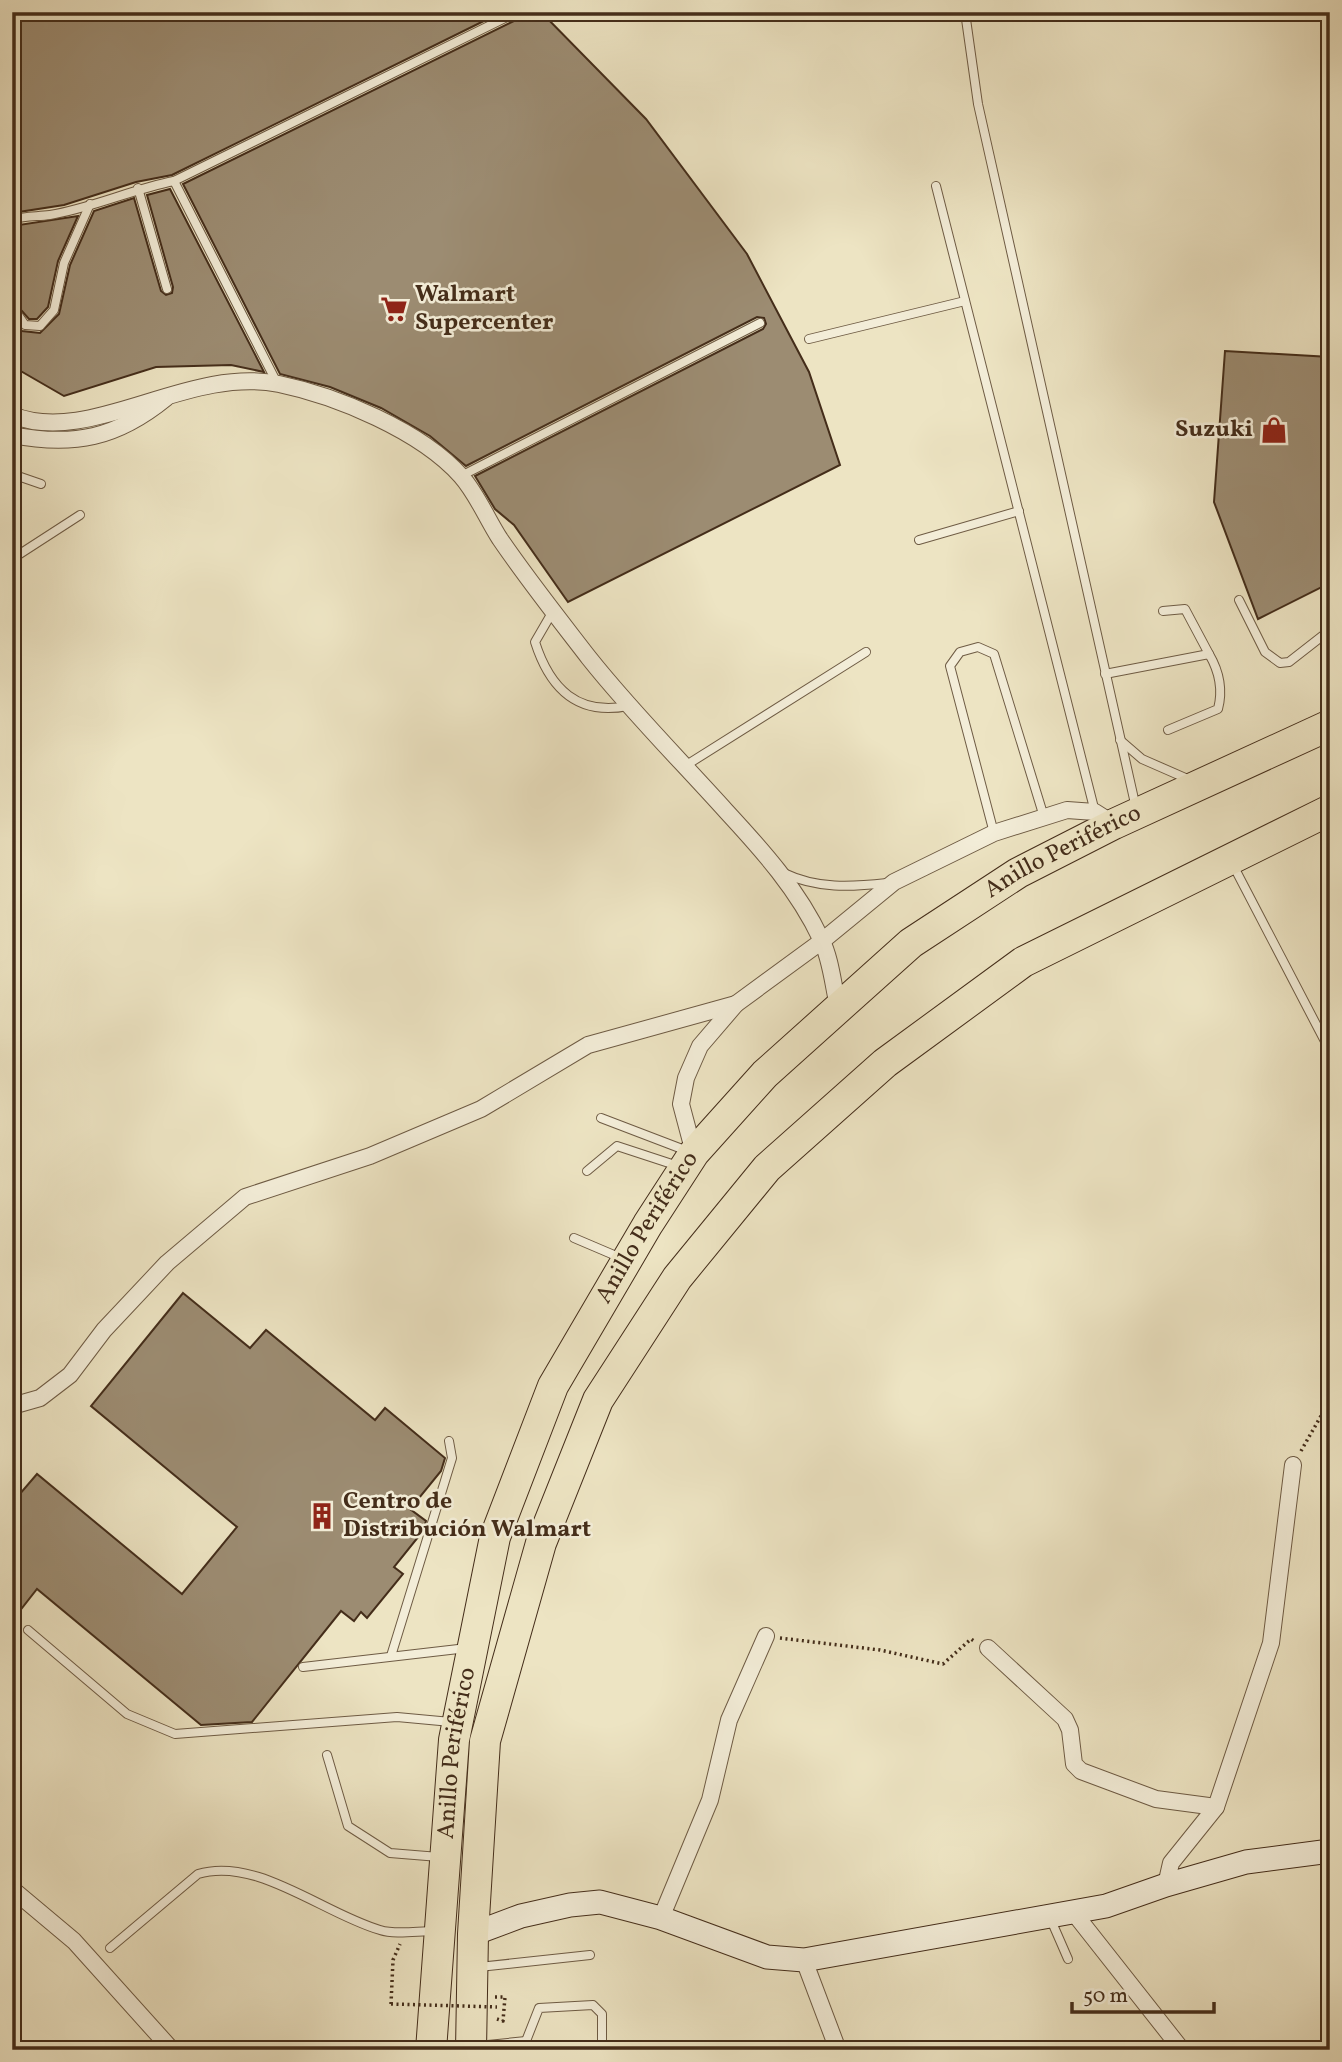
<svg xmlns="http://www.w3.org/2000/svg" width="1342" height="2062" viewBox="0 0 1342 2062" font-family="Vollkorn,serif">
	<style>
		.building { fill: #9c8c72; stroke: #442d1a; stroke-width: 2 }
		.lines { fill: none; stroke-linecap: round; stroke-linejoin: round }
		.lane-casing { stroke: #6e5b44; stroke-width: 10 }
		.street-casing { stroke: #6e5b44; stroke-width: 18 }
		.secondary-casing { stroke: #442d1a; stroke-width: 25 }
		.highway-casing { stroke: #442d1a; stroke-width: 32 }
		.path { stroke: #442d1a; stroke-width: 3.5; stroke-dasharray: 2 3.5; stroke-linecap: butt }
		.lane { stroke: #f3edd8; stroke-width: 8 }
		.street { stroke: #f3edd8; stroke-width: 16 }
		.secondary { stroke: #f3edd8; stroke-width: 23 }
		.highway { stroke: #ede4c3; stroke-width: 30 }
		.path-bridge { stroke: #442d1a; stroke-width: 3.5; stroke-dasharray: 2 3.5; stroke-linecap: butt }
		.labels { text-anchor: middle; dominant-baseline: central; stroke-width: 5; stroke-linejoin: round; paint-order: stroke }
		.poi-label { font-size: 24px; font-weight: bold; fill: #442d1a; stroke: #f3edd8; text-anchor: start }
		.street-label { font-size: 24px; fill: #442d1a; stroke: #f3edd8 }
	</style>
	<rect width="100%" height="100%" fill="#ede4c3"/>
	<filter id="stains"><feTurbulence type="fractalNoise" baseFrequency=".00286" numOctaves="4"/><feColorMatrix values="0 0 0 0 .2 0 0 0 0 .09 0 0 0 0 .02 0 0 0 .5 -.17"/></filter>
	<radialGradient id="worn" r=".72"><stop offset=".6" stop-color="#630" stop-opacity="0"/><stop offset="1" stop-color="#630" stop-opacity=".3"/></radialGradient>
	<g class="building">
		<polygon points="12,12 502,12 172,175 136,182 64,205 12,213"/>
		<polygon points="519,12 541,12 646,119 747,254 809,372 840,465 568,602 514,525 495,509 475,476 763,329 766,324 764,318 757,317 466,466 430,436 381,408 330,387 280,374 183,184 516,20"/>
		<polygon points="170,189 264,372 231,365 156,367 64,396 12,366 12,318 22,331 40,333 59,314 70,265 94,211 134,198 161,291 166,295 172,293 173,287 147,195"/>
		<polygon points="78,216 58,261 48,307 37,319 29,319 12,300 12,226"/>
		<polygon points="1225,351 1330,357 1330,583 1258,619 1214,502"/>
		<polygon points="183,1293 250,1348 266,1330 375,1420 385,1408 445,1458 441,1471 410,1509 426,1521 423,1531 394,1567 403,1574 367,1618 361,1612 354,1621 341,1611 252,1722 201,1725 37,1589 22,1608 12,1599 12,1503 37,1474 182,1594 237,1527 91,1406"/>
	</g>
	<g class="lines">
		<defs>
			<g id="lane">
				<polyline points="965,12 978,104 1136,808"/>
				<polyline points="174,181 277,383"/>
				<polyline points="936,186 1095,812"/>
				<polyline points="138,188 167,289"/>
				<path d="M 12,220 C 26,215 37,217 50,215 C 92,208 133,189 174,181 L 513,14"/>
				<polyline points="12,306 25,325 40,326 54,310 64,263 90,204"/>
				<polyline points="809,339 965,301"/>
				<polyline points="12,474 41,484"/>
				<polyline points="461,476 760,323"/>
				<polyline points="919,540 1019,511"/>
				<polyline points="12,559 80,515"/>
				<polyline points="1239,600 1265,652 1280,663 1289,662 1330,630"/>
				<path d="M 553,611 L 535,642 C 550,689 578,716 628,706"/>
				<polyline points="1163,611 1185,609 1209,654"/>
				<path d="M 1105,674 L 1209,654 C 1219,671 1223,690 1218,709 L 1168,730"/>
				<polyline points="1120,740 1142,759 1190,780"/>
				<polyline points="685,766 866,652"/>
				<polyline points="994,833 950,666 960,652 978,647 994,654 1044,817"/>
				<polyline points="1233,865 1330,1051"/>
				<path d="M 784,873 C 817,889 851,887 887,883"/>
				<polyline points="601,1118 690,1152"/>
				<polyline points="587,1171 617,1146 678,1166"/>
				<polyline points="574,1238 621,1258"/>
				<polyline points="28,1630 127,1714 175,1734 397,1717 451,1722"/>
				<polyline points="391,1656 452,1458 449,1441"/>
				<polyline points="303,1667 467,1648"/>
				<polyline points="327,1755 348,1826 390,1853 439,1857"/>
				<polyline points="1051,1920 1068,1959"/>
				<path d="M 110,1948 L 198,1874 C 256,1856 324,1914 380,1930 C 395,1935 417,1931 434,1931"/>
				<polyline points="479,1967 590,1955"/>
				<polyline points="526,2041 539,2008 593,2005 602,2014 602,2050"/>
				<polyline points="526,2041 532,2050"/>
				<polyline points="478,2046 526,2041"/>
			</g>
			<g id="street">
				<path d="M 12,415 C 90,447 188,365 279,384 C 337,396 421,431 461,476 C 477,494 487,519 500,539 C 528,580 559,619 589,658 C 631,711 681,761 726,811 C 763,851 798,890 821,939 C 831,959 833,985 838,1006"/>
				<path d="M 12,435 C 74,447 117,438 166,398"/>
				<polyline points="694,1153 681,1104 686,1078 700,1046 736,1004 822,941 894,882 994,833 1067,810 1095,812 1114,824"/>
				<polyline points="12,1406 40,1398 70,1375 104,1330 167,1263 245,1197 370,1156 481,1109 588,1045 736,1004"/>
				<polyline points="988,1648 1065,1719 1070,1730 1074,1764 1081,1771 1156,1799 1216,1807"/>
				<polyline points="1166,1885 1171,1863 1216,1807 1271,1643 1293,1465"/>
				<polyline points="12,1889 74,1941 172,2050"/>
				<polyline points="1074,1913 1182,2050"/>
				<polyline points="661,1918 710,1800 729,1720 766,1636"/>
				<polyline points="804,1960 838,2050"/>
			</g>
			<polyline id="secondary" points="473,1934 521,1916 570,1905 600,1902 661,1918 767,1957 804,1960 1106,1906 1166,1885 1246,1862 1330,1851"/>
			<g id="highway">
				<path id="s1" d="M 431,2050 L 454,1740 L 495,1537 L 553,1386 L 648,1224 L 694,1153 L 765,1074 L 911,943 L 1018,873 L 1114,824 L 1330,725"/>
				<polyline points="471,2050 473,1934 485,1741 541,1543 598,1400 677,1278 767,1168 885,1063 1023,962 1330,810"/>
			</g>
		</defs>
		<use href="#lane" class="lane-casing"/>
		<use href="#street" class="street-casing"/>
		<use href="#secondary" class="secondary-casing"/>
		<use href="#highway" class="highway-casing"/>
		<g class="path">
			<polyline points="1301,1451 1330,1400"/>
			<polyline points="780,1638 880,1650 943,1664 971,1639 974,1641"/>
			<polyline points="495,1997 505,1997 503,2021 497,2019"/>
			<polyline points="391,2004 393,1960 400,1944"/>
		</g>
		<use href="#lane" class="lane"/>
		<use href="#street" class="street"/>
		<use href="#secondary" class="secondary"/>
		<use href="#highway" class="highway"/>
		<polyline class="path-bridge" points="391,2004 497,2007"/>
	</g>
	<defs>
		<symbol id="supermarket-bare" viewBox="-9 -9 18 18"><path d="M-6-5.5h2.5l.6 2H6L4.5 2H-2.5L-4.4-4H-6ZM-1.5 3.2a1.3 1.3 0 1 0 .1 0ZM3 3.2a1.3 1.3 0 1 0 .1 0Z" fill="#8f2418" stroke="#f3edd8" stroke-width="2.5" paint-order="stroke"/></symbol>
		<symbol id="shop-bare" viewBox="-9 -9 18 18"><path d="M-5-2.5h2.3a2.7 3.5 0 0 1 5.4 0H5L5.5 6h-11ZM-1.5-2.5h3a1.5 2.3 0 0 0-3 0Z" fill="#8f2418" stroke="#f3edd8" stroke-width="2.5" paint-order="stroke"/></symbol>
		<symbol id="building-bare" viewBox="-9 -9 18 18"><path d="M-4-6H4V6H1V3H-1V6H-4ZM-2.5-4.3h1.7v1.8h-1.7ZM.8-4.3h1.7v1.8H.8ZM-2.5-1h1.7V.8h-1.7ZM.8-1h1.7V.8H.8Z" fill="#8f2418" stroke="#f3edd8" stroke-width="2.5" paint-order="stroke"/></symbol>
	</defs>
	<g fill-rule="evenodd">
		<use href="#supermarket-bare" x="375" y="290" width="38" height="38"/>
		<use href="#shop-bare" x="1255" y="411" width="38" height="38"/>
		<use href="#building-bare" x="303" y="1497" width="38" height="38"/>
	</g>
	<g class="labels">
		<g class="poi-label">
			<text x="415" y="295">Walmart<tspan x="415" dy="28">Supercenter</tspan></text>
			<text x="1253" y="430" text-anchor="end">Suzuki</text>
			<text x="343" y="1502">Centro de<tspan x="343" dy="28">Distribución Walmart</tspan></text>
		</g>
		<g class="street-label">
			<text stroke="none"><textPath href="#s1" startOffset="1432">Anillo Periférico</textPath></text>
			<text stroke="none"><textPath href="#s1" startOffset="864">Anillo Periférico</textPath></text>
			<text stroke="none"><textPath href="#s1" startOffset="298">Anillo Periférico</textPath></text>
		</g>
	</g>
	<rect width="1342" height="2062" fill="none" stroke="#ede4c3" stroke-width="42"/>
	<rect x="14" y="14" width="1314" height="2034" fill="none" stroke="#442d1a" stroke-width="3.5"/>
	<rect x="21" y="21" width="1300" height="2020" fill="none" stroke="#442d1a" stroke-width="2"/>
	<path d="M1072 2002v10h142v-10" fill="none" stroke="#442d1a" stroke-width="3.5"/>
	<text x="1083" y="2002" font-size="21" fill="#442d1a" stroke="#f3edd8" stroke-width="5" paint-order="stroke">50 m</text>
	<rect width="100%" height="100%" filter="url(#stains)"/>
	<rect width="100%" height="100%" fill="url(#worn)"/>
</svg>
